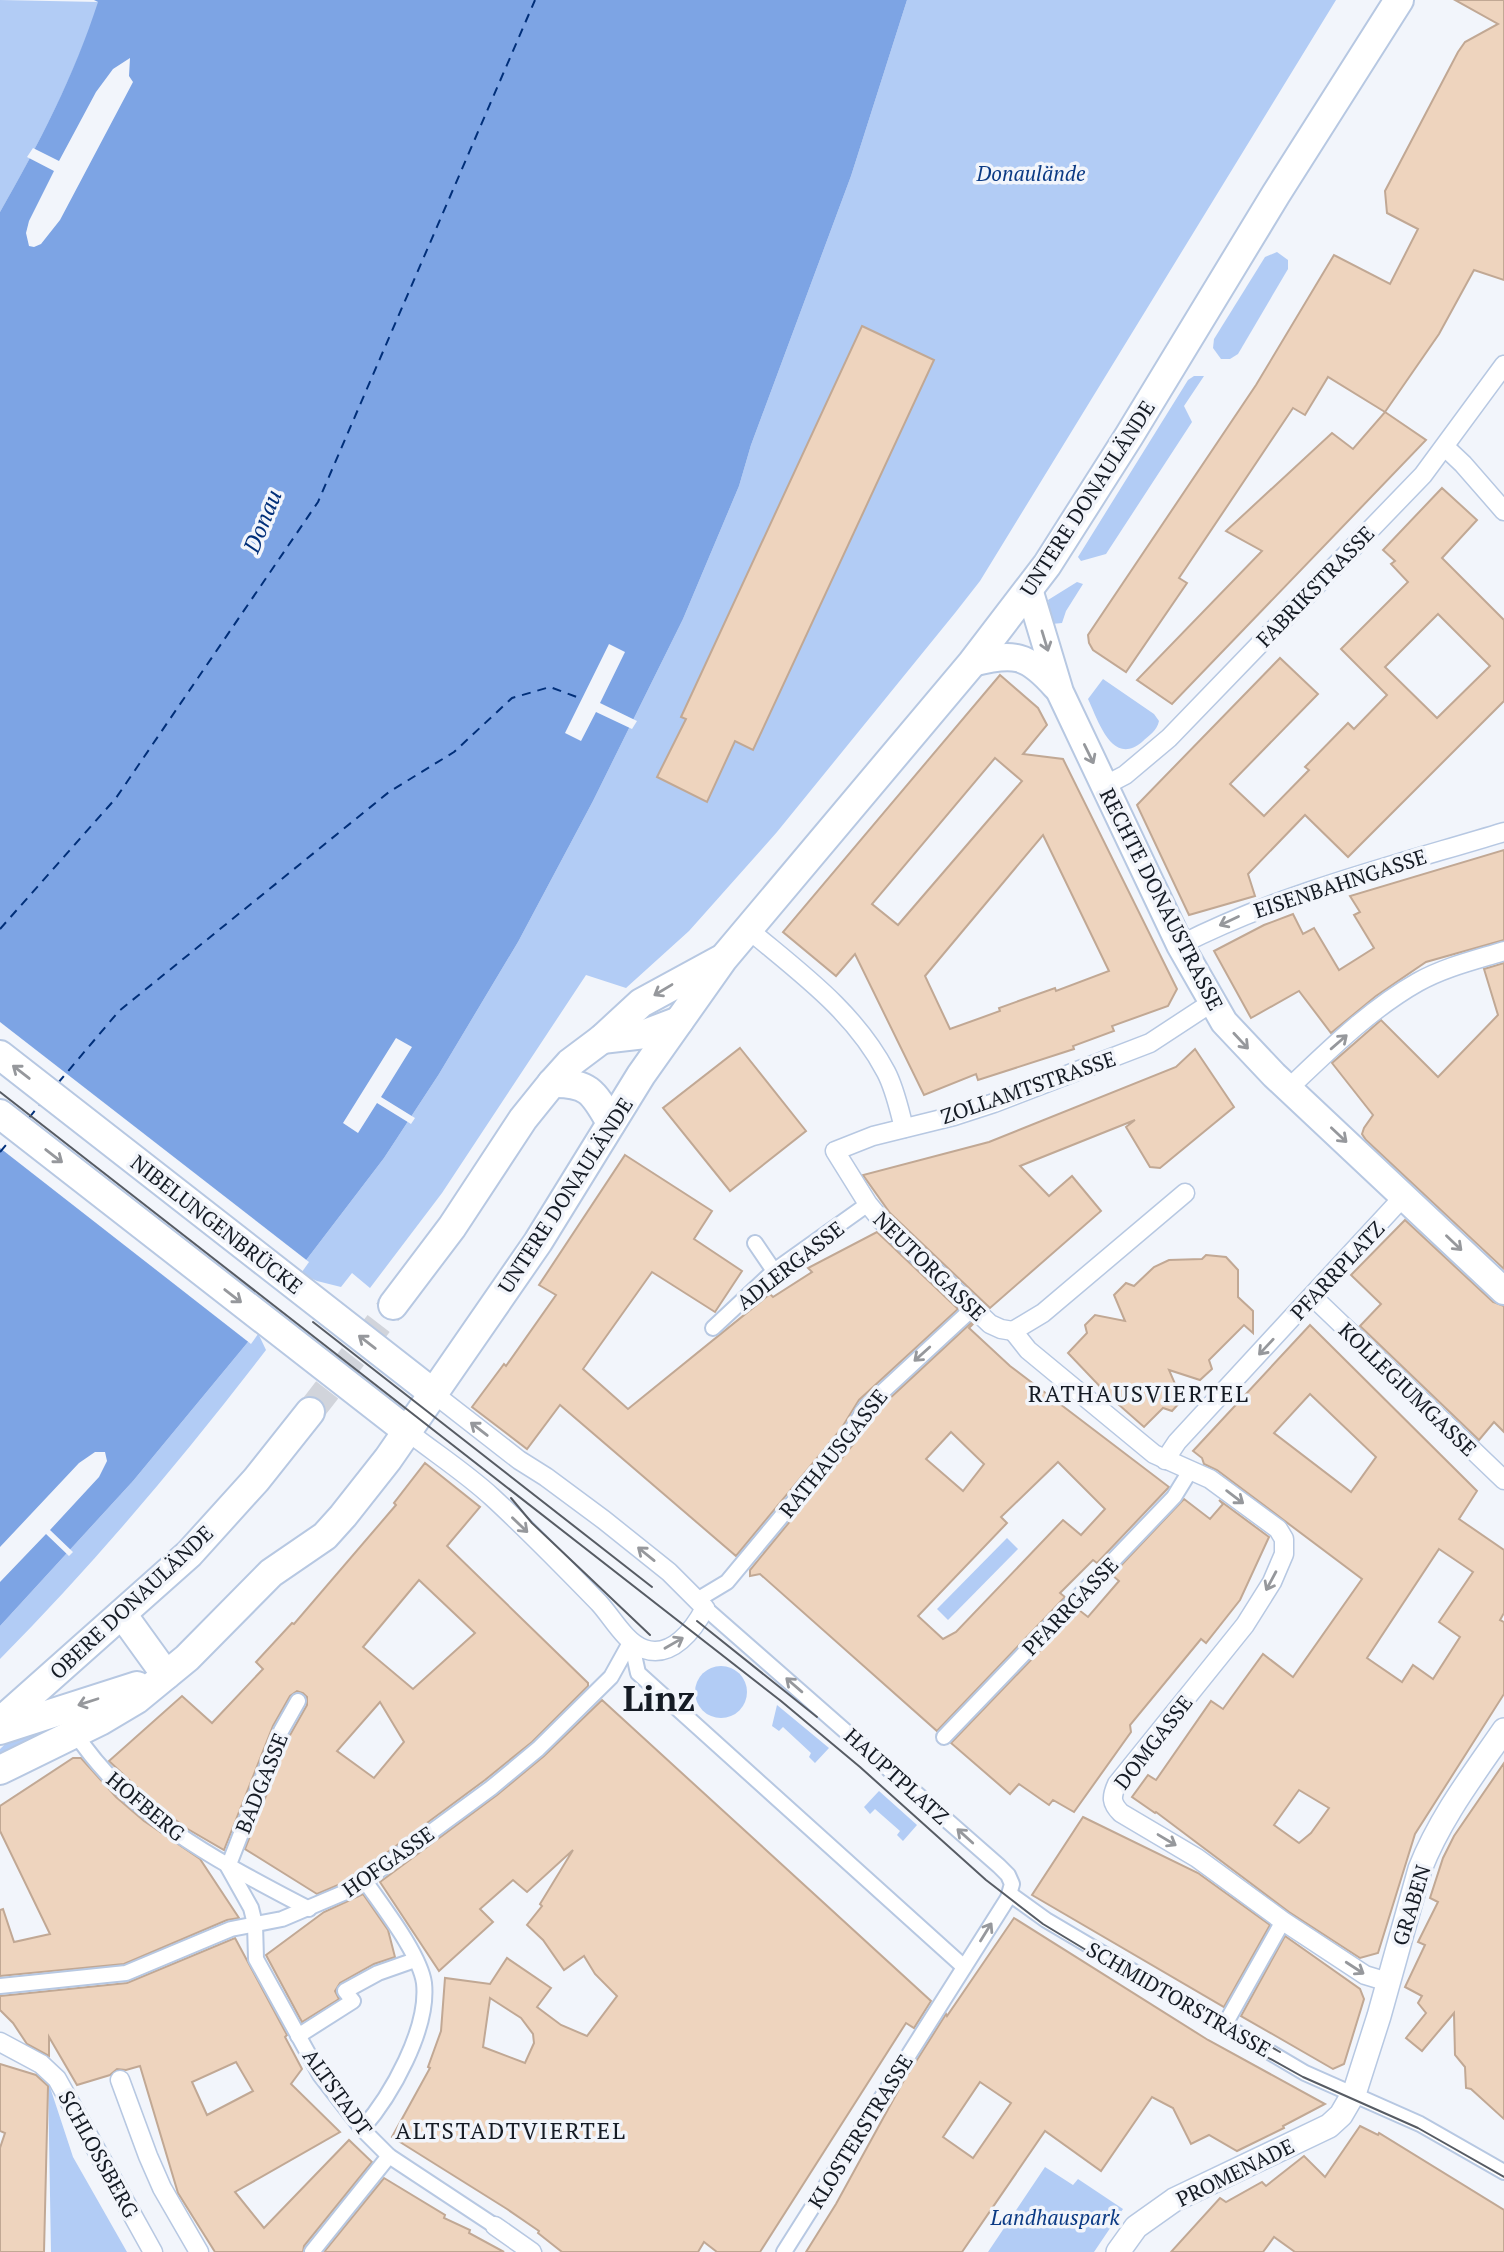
<svg xmlns="http://www.w3.org/2000/svg" width="1504" height="2252" viewBox="0 0 1504 2252" font-family="'PT Serif',serif">
	<style>
		.green { fill: #b2ccf5 }
		.water { fill: #7da4e4 }
		.pier { fill: #f2f5fb }
		.lines { fill: none; stroke-linecap: round; stroke-linejoin: round }
		.ferry { stroke: #012f79; stroke-width: 2; stroke-dasharray: 9 7; stroke-linecap: butt }
		.building { fill: #eed4be; stroke: #c1a894; stroke-width: 2; fill-rule: evenodd }
		.primary-tunnel { stroke: #d1d4db; stroke-width: 28; stroke-dasharray: 28 14; stroke-linecap: butt }
		.pedestrian-casing { stroke: #b7c8e2; stroke-width: 18 }
		.minor-casing { stroke: #b7c8e2; stroke-width: 21 }
		.tertiary-casing { stroke: #b7c8e2; stroke-width: 26 }
		.secondary-casing { stroke: #b7c8e2; stroke-width: 30 }
		.primary-casing { stroke: #b7c8e2; stroke-width: 32 }
		.pedestrian { stroke: #fff; stroke-width: 14 }
		.minor { stroke: #fff; stroke-width: 18 }
		.tertiary { stroke: #fff; stroke-width: 23 }
		.secondary { stroke: #fff; stroke-width: 26 }
		.primary { stroke: #fff; stroke-width: 28 }
		.tram { stroke: #575c64; stroke-width: 2 }
		.oneway { stroke: #96989c }
		.labels { text-anchor: middle; dominant-baseline: central; stroke-width: 7; stroke-linejoin: round; paint-order: stroke }
		.park-label { font-size: 21px; font-style: italic; fill: #0b3a84; stroke: #f2f5fb }
		.street-label { font-size: 21px; fill: #151b24; stroke: #f2f5fb }
		.water-label { font-size: 23px; font-style: italic; fill: #012f79; stroke: #f2f5fb }
		.neighbourhood-label { font-size: 23px; letter-spacing: 2px; fill: #151b24; stroke: #f2f5fb }
		.town-label { font-size: 35px; font-weight: bold; fill: #151b24; stroke: #f2f5fb }
	</style>
	<rect width="100%" height="100%" fill="#f2f5fb"/>
	<g class="green">
		<path d="M 0,0 L 99,2 C 74,76 39,144 0,212 Z"/>
		<polygon points="907,0 1336,0 980,581 955,613 777,832 689,931 626,988 586,975 442,1193 370,1288 352,1273 341,1287 317,1281 297,1272 384,1158 439,1074 518,942 593,801 683,619 739,486 751,445 851,176"/>
		<polygon points="1277,252 1288,260 1288,269 1238,354 1230,359 1221,359 1213,348 1214,339 1265,257"/>
		<polygon points="1194,376 1204,376 1184,406 1192,422 1106,554 1081,561 1078,557 1188,380"/>
		<polygon points="1077,582 1083,584 1066,611 1062,623 1052,624 1048,600"/>
		<path d="M 1103,679 L 1154,714 L 1159,721 C 1157,731 1149,735 1142,742 C 1112,767 1098,720 1088,699 Z"/>
		<path d="M 257,1331 L 266,1350 C 183,1458 96,1562 0,1659 L 0,1626 L 133,1481 Z"/>
		<polygon points="1007,1538 1018,1549 948,1620 937,1609"/>
		<circle cx="721" cy="1692" r="26"/>
		<polygon points="777,1705 829,1748 815,1763 809,1757 811,1753 783,1727 779,1731 772,1726"/>
		<polygon points="48,1727 29,1744 0,1760 0,1749 13,1737"/>
		<polygon points="879,1791 917,1825 903,1841 897,1835 900,1831 875,1809 870,1814 864,1807"/>
		<polygon points="48,2081 73,2157 127,2252 51,2252"/>
		<polygon points="1045,2167 1073,2185 1078,2179 1123,2209 1094,2252 988,2252"/>
	</g>
	<path class="water" d="M 94,0 L 907,0 L 851,176 L 751,445 L 739,486 L 683,619 L 593,801 L 518,942 L 439,1074 L 384,1158 L 297,1272 L 257,1331 L 133,1481 L 0,1626 L 0,212 C 39,144 74,76 98,2 Z"/>
	<g class="pier">
		<polygon points="130,58 129,76 133,82 60,220 41,244 34,247 29,246 26,233 29,221 54,171 27,157 33,148 59,161 96,92 113,69"/>
		<polygon points="609,644 625,652 600,703 637,721 632,729 596,712 581,741 565,733"/>
		<polygon points="0,1022 309,1262 251,1344 0,1148"/>
		<polygon points="396,1038 412,1047 381,1097 415,1118 411,1124 377,1103 358,1133 343,1123"/>
		<polygon points="95,1452 105,1452 107,1461 99,1477 50,1530 73,1552 69,1556 46,1534 0,1582 0,1547 79,1463"/>
	</g>
	<g class="lines">
		<g class="ferry">
			<polyline points="0,929 116,798 318,502 535,0"/>
			<polyline points="58,1083 119,1011 389,792 454,752 512,698 550,687 582,699"/>
			<polyline points="29,1118 41,1103"/>
			<polyline points="0,1152 12,1138"/>
		</g>
	</g>
	<g class="building">
		<polygon points="1455,0 1504,0 1504,280 1474,270 1439,334 1385,412 1328,377 1305,415 1293,408 1179,578 1187,583 1126,672 1093,650 1089,643 1088,635 1256,385 1334,255 1390,284 1418,229 1387,213 1385,191 1458,52 1465,42 1498,24"/>
		<polygon points="862,326 934,360 753,750 735,741 707,802 657,777 686,719 681,717"/>
		<polygon points="1385,412 1426,440 1172,704 1137,680 1262,551 1226,531 1332,433 1353,449"/>
		<path d="M 1442,488 L 1477,520 L 1442,558 L 1504,620 L 1504,701 L 1348,857 L 1305,815 L 1248,874 L 1255,896 L 1189,915 L 1137,805 L 1280,658 L 1318,694 L 1230,784 L 1264,816 L 1309,770 L 1305,767 L 1348,723 L 1354,729 L 1387,695 L 1341,649 L 1408,582 L 1391,564 L 1395,561 L 1383,550 ZM 1438,614 L 1490,666 L 1437,718 L 1385,667 Z"/>
		<path d="M 1000,675 L 1038,708 L 1047,725 L 1023,754 L 1063,759 L 1177,989 L 1168,1006 L 1112,1026 L 1114,1031 L 1073,1046 L 1074,1049 L 978,1080 L 976,1074 L 924,1095 L 855,954 L 836,976 L 783,932 ZM 995,758 L 1022,781 L 898,925 L 872,904 ZM 1043,835 L 1109,971 L 1056,991 L 1055,988 L 999,1008 L 1000,1011 L 950,1029 L 925,976 Z"/>
		<polygon points="1504,850 1504,940 1426,962 1376,996 1331,1033 1299,991 1251,1018 1214,951 1264,925 1293,914 1303,934 1314,928 1339,970 1374,948 1354,915 1360,912 1350,896"/>
		<polygon points="1504,963 1504,1269 1366,1140 1362,1134 1364,1128 1373,1115 1332,1063 1381,1020 1438,1077 1498,1015 1484,969"/>
		<polygon points="740,1048 806,1131 730,1191 663,1108"/>
		<polygon points="1195,1049 1234,1107 1160,1168 1150,1167 1126,1127 1135,1120 1020,1166 1049,1196 1072,1176 1101,1211 990,1308 890,1213 863,1175 989,1142 1176,1067"/>
		<polygon points="625,1155 712,1211 694,1239 742,1271 715,1312 652,1272 583,1369 628,1409 770,1294 773,1297 812,1272 808,1268 877,1232 958,1309 859,1400 841,1429 736,1556 560,1405 527,1449 472,1407 504,1364 506,1366 556,1295 539,1285"/>
		<polygon points="1405,1220 1493,1302 1504,1306 1504,1432 1494,1422 1479,1440 1360,1326 1381,1304 1351,1275"/>
		<polygon points="1206,1255 1226,1257 1238,1270 1238,1297 1253,1311 1253,1333 1244,1325 1209,1360 1212,1369 1200,1380 1169,1370 1182,1400 1172,1411 1163,1408 1144,1427 1109,1396 1068,1353 1087,1333 1085,1325 1095,1315 1125,1321 1114,1295 1126,1283 1134,1286 1154,1267 1169,1260 1202,1259"/>
		<path d="M 972,1322 L 973,1324 L 969,1328 L 1010,1366 L 1169,1487 L 1097,1563 L 1093,1560 L 1060,1593 L 1065,1597 L 937,1731 L 760,1574 L 750,1576 L 750,1570 L 856,1441 L 874,1413 ZM 951,1432 L 984,1464 L 963,1491 L 926,1459 ZM 1058,1462 L 1105,1509 L 1081,1535 L 1063,1520 L 956,1632 L 943,1639 L 918,1616 L 1007,1523 L 1001,1517 Z"/>
		<path d="M 1310,1325 L 1477,1491 L 1459,1519 L 1504,1550 L 1504,1613 L 1500,1620 L 1504,1622 L 1504,1694 L 1415,1834 L 1378,1953 L 1360,1958 L 1289,1912 L 1156,1812 L 1155,1813 L 1132,1797 L 1148,1775 L 1156,1780 L 1211,1701 L 1223,1709 L 1263,1654 L 1293,1677 L 1362,1579 L 1217,1470 L 1204,1464 L 1202,1458 L 1193,1451 ZM 1310,1394 L 1376,1457 L 1351,1492 L 1274,1433 ZM 1439,1549 L 1473,1572 L 1439,1622 L 1460,1637 L 1433,1679 L 1413,1665 L 1402,1682 L 1367,1658 ZM 1299,1790 L 1329,1808 L 1311,1833 L 1299,1843 L 1274,1825 Z"/>
		<path d="M 425,1463 L 480,1507 L 447,1546 L 588,1683 L 588,1686 L 532,1742 L 485,1780 L 350,1880 L 317,1894 L 245,1849 L 290,1735 L 307,1705 L 307,1697 L 303,1693 L 297,1691 L 290,1696 L 273,1726 L 224,1850 L 186,1828 L 157,1806 L 109,1761 L 182,1696 L 212,1723 L 263,1669 L 256,1662 L 292,1623 L 294,1624 L 396,1505 L 394,1503 ZM 419,1580 L 475,1633 L 413,1689 L 363,1647 ZM 380,1702 L 404,1742 L 374,1778 L 337,1751 Z"/>
		<polygon points="1184,1499 1210,1519 1223,1504 1219,1500 1269,1537 1240,1600 1206,1643 1201,1639 1130,1725 1131,1732 1074,1812 1053,1800 1049,1805 1019,1784 1010,1794 951,1743 1079,1610 1088,1617 1119,1581 1112,1575"/>
		<path d="M 602,1700 L 931,2001 L 914,2028 L 906,2023 L 760,2252 L 717,2252 L 704,2242 L 698,2252 L 562,2252 L 538,2233 L 539,2231 L 507,2209 L 392,2137 L 430,2068 L 428,2067 L 441,2031 L 445,1978 L 490,1984 L 507,1958 L 551,1988 L 537,2007 L 561,2025 L 587,2036 L 617,1996 L 595,1974 L 584,1956 L 564,1970 L 543,1940 L 527,1925 L 542,1906 L 540,1904 L 573,1850 L 527,1892 L 513,1880 L 480,1909 L 493,1922 L 439,1971 L 380,1882 L 497,1795 L 544,1756 ZM 490,1998 L 521,2018 L 533,2034 L 534,2043 L 525,2063 L 483,2047 Z"/>
		<polygon points="73,1758 81,1758 116,1797 144,1821 200,1859 239,1918 227,1920 124,1964 0,1976 0,1910 3,1909 14,1942 50,1934 0,1831 0,1806"/>
		<polygon points="1504,1763 1504,2119 1471,2089 1466,2088 1465,2067 1455,2055 1454,2013 1422,2051 1406,2038 1426,2013 1418,2003 1422,1996 1405,1987 1425,1945 1418,1942 1438,1902 1430,1898 1443,1858 1454,1836"/>
		<polygon points="1083,1817 1198,1873 1270,1925 1224,2007 1032,1895"/>
		<polygon points="363,1894 388,1930 395,1957 374,1964 340,1983 335,1991 339,1999 302,2022 266,1955 324,1912"/>
		<path d="M 1014,1918 L 1208,2040 L 1325,2104 L 1283,2126 L 1284,2128 L 1237,2151 L 1209,2135 L 1191,2144 L 1173,2108 L 1152,2097 L 1101,2171 L 1045,2131 L 962,2252 L 806,2252 L 836,2204 L 903,2082 L 946,2014 L 947,2016 ZM 980,2082 L 1011,2103 L 973,2158 L 943,2137 Z"/>
		<polygon points="1285,1936 1360,1989 1364,1999 1344,2064 1333,2069 1241,2016"/>
		<path d="M 235,1938 L 287,2035 L 285,2037 L 302,2069 L 291,2084 L 340,2132 L 235,2192 L 264,2228 L 349,2140 L 372,2162 L 304,2246 L 303,2252 L 215,2252 L 178,2193 L 140,2066 L 126,2070 L 117,2069 L 110,2075 L 77,2085 L 49,2037 L 49,2056 L 27,2044 L 13,2023 L 0,2010 L 0,1996 L 127,1983 ZM 236,2062 L 253,2091 L 207,2115 L 192,2082 Z"/>
		<polygon points="0,2064 36,2075 48,2086 44,2252 0,2252 0,2148 5,2133 0,2131"/>
		<polygon points="1360,2126 1378,2135 1379,2133 1504,2210 1504,2252 1295,2252 1274,2237 1263,2252 1171,2252 1220,2198 1226,2202 1262,2182 1266,2186 1304,2156 1325,2177"/>
		<polygon points="384,2178 445,2215 444,2218 470,2230 469,2233 504,2252 324,2252"/>
	</g>
	<g class="lines">
		<polyline class="primary-tunnel" points="310,1412 393,1305"/>
		<defs>
			<g id="pedestrian">
				<polyline points="755,1243 774,1271"/>
				<polyline points="713,1328 774,1271 868,1204"/>
				<polyline points="697,1600 727,1582 849,1435 866,1407 972,1309"/>
				<polyline points="705,1608 999,1866 1008,1875 1012,1884 1008,1898 784,2252"/>
				<polyline points="631,1641 638,1673 964,1967"/>
				<polyline points="298,1701 281,1731 228,1867 251,1908 255,1924 256,1959 320,2075 362,2129 389,2156 495,2226"/>
				<path d="M 75,1733 C 131,1818 222,1863 309,1909"/>
				<polyline points="944,1737 1174,1497 1190,1471"/>
				<polyline points="1010,1894 1046,1920 1305,2073 1420,2124 1504,2172"/>
				<polyline points="0,1986 126,1973 231,1929 282,1919 355,1888 491,1788 538,1749 611,1677 631,1641"/>
				<polyline points="1224,2026 1283,1921"/>
				<polyline points="298,2036 353,2001 345,1991 378,1973 415,1960"/>
				<path d="M 362,2129 C 391,2096 429,2029 424,1983 C 420,1954 382,1906 365,1881"/>
				<polyline points="312,2252 389,2156"/>
			</g>
			<g id="minor">
				<polyline points="1445,447 1463,464 1504,511"/>
				<polyline points="1104,786 1125,775 1169,738 1423,475 1504,365"/>
				<path d="M 748,929 C 799,972 854,1011 886,1072 C 895,1089 899,1109 904,1128"/>
				<path d="M 1180,945 C 1282,893 1395,865 1504,832"/>
				<path d="M 1289,1088 C 1328,1051 1370,1009 1418,982 C 1445,967 1475,960 1504,951"/>
				<polyline points="1313,1297 1504,1480"/>
				<path d="M 1013,1331 L 1028,1350 L 1154,1454 L 1210,1479 L 1278,1529 L 1284,1539 L 1284,1554 L 1272,1582 L 1245,1625 L 1117,1784 C 1111,1797 1111,1803 1121,1813 L 1197,1858 L 1283,1921 L 1365,1975 L 1388,1982"/>
				<polyline points="1013,1331 1001,1329 990,1324 882,1221 868,1204 835,1151 873,1136 954,1116 994,1103 1150,1043 1211,1003"/>
				<polyline points="1013,1331 1043,1313 1185,1193"/>
				<path d="M 407,1431 C 435,1453 466,1473 492,1497 C 529,1531 564,1567 599,1603 C 612,1617 625,1642 644,1649 C 672,1659 694,1629 705,1608 L 669,1572 L 604,1520 L 546,1477 L 519,1460 L 433,1393"/>
				<polyline points="1165,1460 1177,1442 1404,1196"/>
				<polyline points="0,2042 41,2064 57,2079 153,2252"/>
				<polyline points="120,2080 148,2156 162,2188 199,2252"/>
				<polyline points="495,2226 532,2252"/>
			</g>
			<path id="tertiary" d="M 1118,2252 L 1136,2227 L 1174,2200 L 1329,2126 L 1341,2115 L 1355,2091 L 1379,2016 L 1420,1869 C 1440,1818 1473,1775 1504,1730"/>
			<g id="secondary">
				<polyline points="1029,589 1060,692 1180,945 1224,1022 1274,1075 1504,1291"/>
				<path d="M 972,663 C 1014,652 1027,654 1056,687"/>
			</g>
			<g id="primary">
				<polyline points="602,1039 645,1034 679,1021"/>
				<polyline points="0,1055 433,1393"/>
				<path d="M 552,1083 C 589,1082 594,1093 611,1123"/>
				<polyline points="0,1114 407,1431"/>
				<polyline points="393,1305 452,1227 523,1119 552,1083 570,1063 602,1039 641,1003 720,960"/>
				<polyline points="122,1614 166,1675"/>
				<polyline points="0,1722 189,1554 256,1480 310,1412"/>
				<polyline points="0,1730 137,1686"/>
				<polyline points="0,1770 100,1721 137,1699 187,1658 271,1573 325,1536 343,1516 388,1459 538,1242 641,1075 723,959 972,663 1047,565 1129,436 1276,194 1399,0"/>
			</g>
		</defs>
		<use href="#pedestrian" class="pedestrian-casing"/>
		<use href="#minor" class="minor-casing"/>
		<use href="#tertiary" class="tertiary-casing"/>
		<use href="#secondary" class="secondary-casing"/>
		<use href="#primary" class="primary-casing"/>
		<use href="#pedestrian" class="pedestrian"/>
		<use href="#minor" class="minor"/>
		<use href="#tertiary" class="tertiary"/>
		<use href="#secondary" class="secondary"/>
		<use href="#primary" class="primary"/>
		<g class="tram">
			<polyline points="0,1092 781,1701 860,1767 986,1880 1043,1924 1220,2031 1303,2077 1418,2128 1504,2177"/>
			<polyline points="313,1322 652,1587"/>
			<polyline points="511,1498 532,1523 650,1635"/>
			<polyline points="697,1621 817,1717"/>
			<polyline points="1186,1998 1280,2052"/>
		</g>
	</g>
	<defs><path id="oneway-shaft" d="M-6 0H5M1.5-3L5.5 0L1.5 3" fill="none" stroke-width="1.6" stroke-linecap="round" stroke-linejoin="round" transform="scale(1.75)"/></defs>
	<g class="oneway">
		<use href="#oneway-shaft" transform="translate(1045 641) rotate(73)"/>
		<use href="#oneway-shaft" transform="translate(1089 754) rotate(64)"/>
		<use href="#oneway-shaft" transform="translate(1229 921) rotate(155)"/>
		<use href="#oneway-shaft" transform="translate(663 990) rotate(149)"/>
		<use href="#oneway-shaft" transform="translate(1241 1041) rotate(47)"/>
		<use href="#oneway-shaft" transform="translate(1339 1042) rotate(-41)"/>
		<use href="#oneway-shaft" transform="translate(21 1072) rotate(-142)"/>
		<use href="#oneway-shaft" transform="translate(1339 1135) rotate(43)"/>
		<use href="#oneway-shaft" transform="translate(54 1156) rotate(38)"/>
		<use href="#oneway-shaft" transform="translate(1454 1243) rotate(44)"/>
		<use href="#oneway-shaft" transform="translate(233 1296) rotate(38)"/>
		<use href="#oneway-shaft" transform="translate(367 1342) rotate(-142)"/>
		<use href="#oneway-shaft" transform="translate(1266 1347) rotate(133)"/>
		<use href="#oneway-shaft" transform="translate(922 1354) rotate(138)"/>
		<use href="#oneway-shaft" transform="translate(479 1429) rotate(-142)"/>
		<use href="#oneway-shaft" transform="translate(1235 1497) rotate(37)"/>
		<use href="#oneway-shaft" transform="translate(520 1525) rotate(44)"/>
		<use href="#oneway-shaft" transform="translate(646 1554) rotate(-141)"/>
		<use href="#oneway-shaft" transform="translate(1271 1581) rotate(118)"/>
		<use href="#oneway-shaft" transform="translate(674 1643) rotate(-30)"/>
		<use href="#oneway-shaft" transform="translate(794 1685) rotate(-139)"/>
		<use href="#oneway-shaft" transform="translate(88 1702) rotate(162)"/>
		<use href="#oneway-shaft" transform="translate(965 1836) rotate(-138)"/>
		<use href="#oneway-shaft" transform="translate(1167 1840) rotate(31)"/>
		<use href="#oneway-shaft" transform="translate(986 1932) rotate(-58)"/>
		<use href="#oneway-shaft" transform="translate(1355 1968) rotate(33)"/>
	</g>
	<g class="labels">
		<g class="park-label">
			<text x="1031" y="173">Donaulände</text>
			<text x="1055" y="2217">Landhauspark</text>
		</g>
		<g class="street-label">
			<text transform="translate(1087 498) rotate(-57)">UNTERE DONAULÄNDE</text>
			<text transform="translate(1315 586) rotate(-46)">FABRIKSTRASSE</text>
			<text transform="translate(1340 883) rotate(-18)">EISENBAHNGASSE</text>
			<text transform="translate(1162 899) rotate(63)">RECHTE DONAUSTRASSE</text>
			<text transform="translate(1028 1087) rotate(-19)">ZOLLAMTSTRASSE</text>
			<text transform="translate(565 1195) rotate(-57)">UNTERE DONAULÄNDE</text>
			<text transform="translate(217 1224) rotate(38)">NIBELUNGENBRÜCKE</text>
			<text transform="translate(790 1265) rotate(-38)">ADLERGASSE</text>
			<text transform="translate(930 1266) rotate(44)">NEUTORGASSE</text>
			<text transform="translate(1337 1270) rotate(-47)">PFARRPLATZ</text>
			<text transform="translate(1408 1389) rotate(44)">KOLLEGIUMGASSE</text>
			<text transform="translate(833 1453) rotate(-51)">RATHAUSGASSE</text>
			<text transform="translate(131 1602) rotate(-43)">OBERE DONAULÄNDE</text>
			<text transform="translate(1070 1606) rotate(-46)">PFARRGASSE</text>
			<text transform="translate(1153 1742) rotate(-52)">DOMGASSE</text>
			<text transform="translate(897 1776) rotate(42)">HAUPTPLATZ</text>
			<text transform="translate(261 1783) rotate(-68)">BADGASSE</text>
			<text transform="translate(146 1806) rotate(40)">HOFBERG</text>
			<text transform="translate(388 1861) rotate(-35)">HOFGASSE</text>
			<text transform="translate(1411 1905) rotate(-73)">GRABEN</text>
			<text transform="translate(1179 1999) rotate(30)">SCHMIDTORSTRASSE</text>
			<text transform="translate(338 2092) rotate(54)">ALTSTADT</text>
			<text transform="translate(860 2131) rotate(-58)">KLOSTERSTRASSE</text>
			<text transform="translate(99 2154) rotate(61)">SCHLOSSBERG</text>
			<text transform="translate(1235 2172) rotate(-26)">PROMENADE</text>
		</g>
		<g class="water-label">
			<text transform="translate(262 521) rotate(-68)">Donau</text>
		</g>
		<g class="neighbourhood-label">
			<text x="1139" y="1393">RATHAUSVIERTEL</text>
			<text x="511" y="2130">ALTSTADTVIERTEL</text>
		</g>
		<g class="town-label">
			<text x="659" y="1698">Linz</text>
		</g>
	</g>
</svg>
